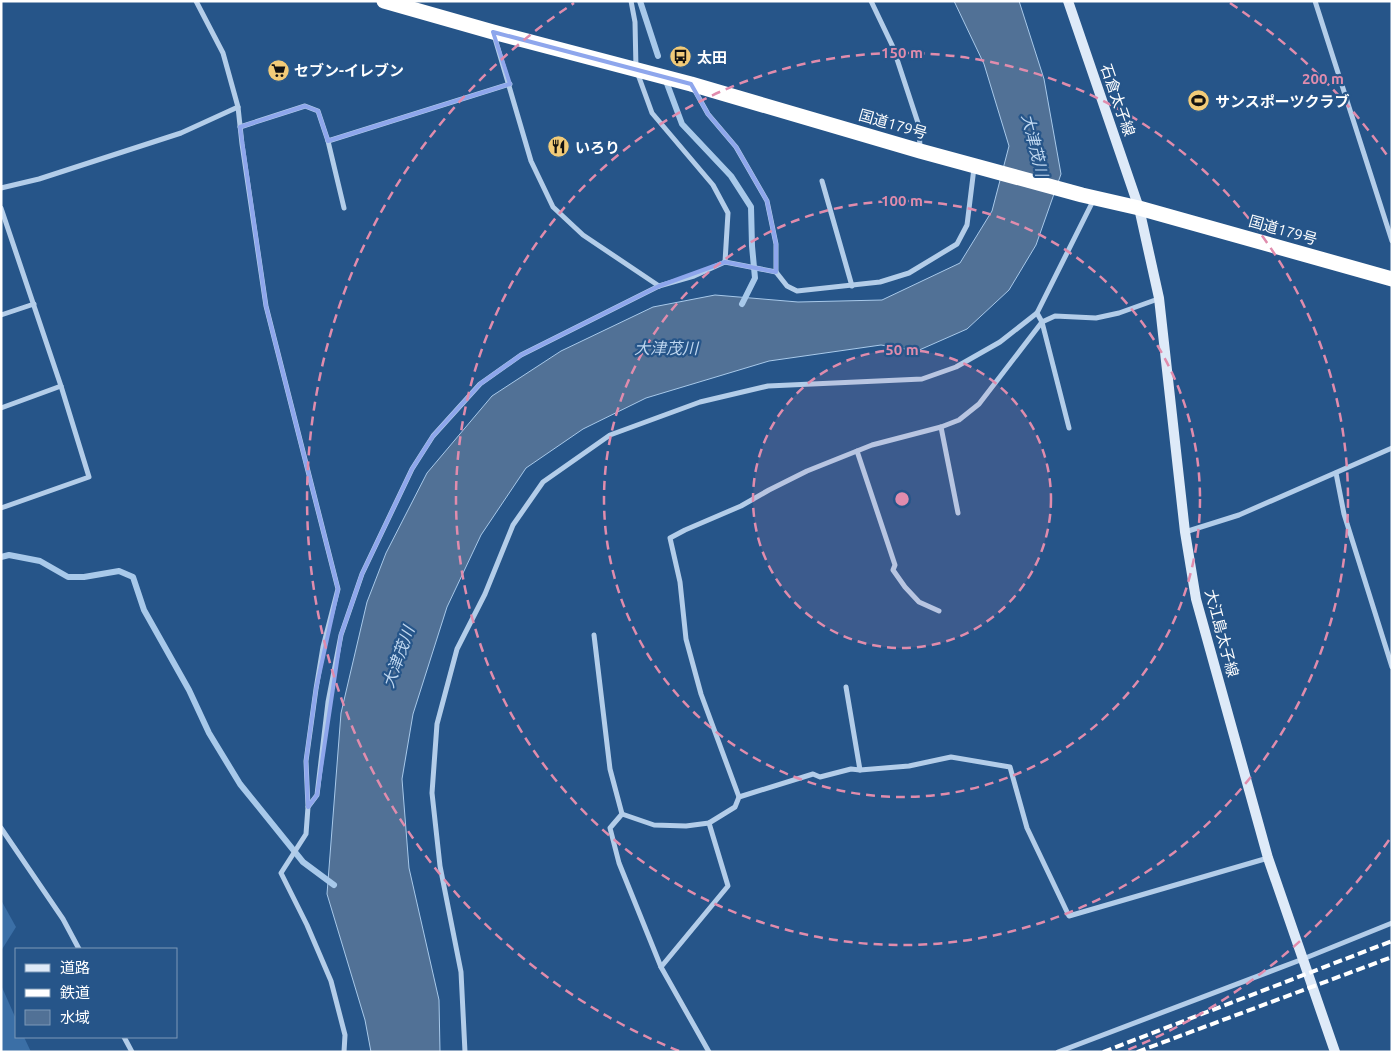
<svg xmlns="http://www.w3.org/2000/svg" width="1393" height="1053" viewBox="0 0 1393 1053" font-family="Ubuntu,'Noto Sans JP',sans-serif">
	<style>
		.green { fill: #3b6fa6 }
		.water { fill: #517196; stroke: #a8c9ea }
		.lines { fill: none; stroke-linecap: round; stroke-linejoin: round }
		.stream { stroke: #a8c9ea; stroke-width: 6 }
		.street { stroke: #b3cde9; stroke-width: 5 }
		.secondary { stroke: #deeaf8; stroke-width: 10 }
		.highway { stroke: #fff; stroke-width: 15 }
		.rail { stroke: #fff; stroke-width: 4; stroke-dasharray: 9 4; stroke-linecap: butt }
		.marked { fill: none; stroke: #8ea6ec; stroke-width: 4; stroke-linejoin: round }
		.ring { fill: none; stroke: #e08cad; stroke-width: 2.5; stroke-dasharray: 9 6 }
		.labels { text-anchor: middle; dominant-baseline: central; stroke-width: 4.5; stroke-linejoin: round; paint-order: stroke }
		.poi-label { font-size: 15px; font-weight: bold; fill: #fff; stroke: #265589; text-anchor: start }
		.street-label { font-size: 15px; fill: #fff; stroke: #265589 }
		.water-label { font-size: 16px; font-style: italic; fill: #bfd7f0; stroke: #265589 }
		.centre { fill: #e08cad; stroke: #265589; stroke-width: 2.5 }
		.ring-label { font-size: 15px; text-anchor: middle; font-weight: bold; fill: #e08cad; stroke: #265589; stroke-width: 4.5; stroke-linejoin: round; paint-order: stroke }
	</style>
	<rect width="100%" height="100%" fill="#265589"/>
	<g class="green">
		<polygon points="1,900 16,927 1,951"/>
		<polygon points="1,985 16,1019 16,1037 24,1037 31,1052 1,1052"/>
	</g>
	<polygon class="water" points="954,1 1019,1 1044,79 1061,174 1036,245 1009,290 967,329 917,351 881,345 769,361 646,398 583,429 526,468 481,535 447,607 413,714 402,779 409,868 439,1000 440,1052 371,1052 365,1020 327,894 341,713 367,602 386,553 427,473 492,396 561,351 653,307 715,295 798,302 882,300 960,263 992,211 1009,146 984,64"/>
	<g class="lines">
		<g class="stream">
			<polyline points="640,1 658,56"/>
			<polyline points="666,81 682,124 731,176 751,207 752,246 755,278 742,304"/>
			<polyline points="1,557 9,555 40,561 68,577 84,577 119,571 133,577 144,610 189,690 209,733 240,784 303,862 334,885"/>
		</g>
		<g class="street">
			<polyline points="196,1 223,53 238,107 242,144 266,306 338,589 323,647 316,689 306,761 308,807"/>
			<polyline points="631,1 635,22 636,69 652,113 713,185 728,213 725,262"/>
			<polyline points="871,1 893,47 919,126 920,148"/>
			<polyline points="1315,1 1392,241"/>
			<polyline points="494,35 531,161 553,207 583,235 659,286"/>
			<polyline points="694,89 708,114 736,147 767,201 776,244 776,272 787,286 797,291 880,282 909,273 957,244 967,225 974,168"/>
			<polyline points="240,127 305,106 318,111 328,141 510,84"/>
			<polyline points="328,141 344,208"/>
			<polyline points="822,181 852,286"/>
			<polyline points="1,188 39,179 181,133 238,107"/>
			<polyline points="1,208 61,386 89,477 1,508"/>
			<polyline points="1037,313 1042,322 1069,428"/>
			<polyline points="1,315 34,304"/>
			<polyline points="1,408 61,386"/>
			<polyline points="941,427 958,513"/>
			<polyline points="857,451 895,565 893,570 905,587 919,602 939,611"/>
			<polyline points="1336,473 1344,514 1392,667"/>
			<polyline points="1185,532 1239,515 1392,448"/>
			<polyline points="594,635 610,769 622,814 610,828 619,863 661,967 709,1052"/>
			<polyline points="846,687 860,770 909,766 951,757 1010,767 1027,828 1069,916 1268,858"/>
			<polyline points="739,797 701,694 686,639 680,582 670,538 685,530 741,506 769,490 807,471 872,445 941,427 959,420 979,404 1042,322 1055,316 1096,318 1119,313 1158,299"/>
			<polyline points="622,814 654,825 686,826 709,823 735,807 739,797 813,774 820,777 851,769 860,770"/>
			<polyline points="1,828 63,919 79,949"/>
			<polyline points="661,967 728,886 709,823"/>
			<polyline points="124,1037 132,1052"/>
			<polyline points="344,1052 345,1035 331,981 307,925 281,873 306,834 308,807 317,795 328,702 341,635 362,574 412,469 433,436 480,384 521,355 659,286 694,276 725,262 776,272"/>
			<polyline points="465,1052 461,972 440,866 432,793 437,724 457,649 485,594 513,525 543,482 610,435 700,402 768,386 922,379 956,367 1000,342 1037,313 1094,199"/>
			<polyline points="1058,1052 1303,959 1392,923"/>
		</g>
		<polyline class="secondary" points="1068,1 1139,208 1159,298 1185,532 1196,599 1268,858 1335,1052"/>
		<polyline class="highway" points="384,1 493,32 691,84 920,151 1082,195 1139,208 1392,279"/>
		<g class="rail">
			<polyline points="1103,1052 1392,941"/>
			<polyline points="1137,1052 1392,957"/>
		</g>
	</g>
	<path class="marked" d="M 493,32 L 691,84 L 708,114 L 736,147 L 767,201 L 776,244 L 776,272 L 725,262 L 659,286 L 521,355 L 480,384 L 433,436 L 412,469 L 362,574 L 341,635 L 317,795 L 308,807 L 306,761 L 316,689 L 338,589 L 266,306 L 240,127 L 305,106 L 318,111 L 328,141 L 510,84 Z"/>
	<circle cx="902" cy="499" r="149" fill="#e08cad" fill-opacity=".12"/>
	<g class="ring">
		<circle cx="902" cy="499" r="149"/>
		<circle cx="902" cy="499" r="298"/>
		<circle cx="902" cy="499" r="446"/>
		<path d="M1389 840A595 595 0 0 1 1125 1051M679 1051A595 595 0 0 1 574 3M1230 3A595 595 0 0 1 1389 158"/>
	</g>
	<defs>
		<symbol id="bus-disc" viewBox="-11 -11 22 22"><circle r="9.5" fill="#f2cb78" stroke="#265589"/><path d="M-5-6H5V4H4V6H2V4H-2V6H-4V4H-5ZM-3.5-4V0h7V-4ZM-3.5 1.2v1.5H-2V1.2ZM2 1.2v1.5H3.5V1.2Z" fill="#111"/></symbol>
		<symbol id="supermarket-disc" viewBox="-11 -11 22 22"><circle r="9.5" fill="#f2cb78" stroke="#265589"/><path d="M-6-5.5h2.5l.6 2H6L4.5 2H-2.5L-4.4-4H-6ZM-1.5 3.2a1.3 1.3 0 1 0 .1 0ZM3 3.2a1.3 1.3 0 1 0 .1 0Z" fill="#111"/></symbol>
		<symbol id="stadium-disc" viewBox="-11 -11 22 22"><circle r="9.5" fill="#f2cb78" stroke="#265589"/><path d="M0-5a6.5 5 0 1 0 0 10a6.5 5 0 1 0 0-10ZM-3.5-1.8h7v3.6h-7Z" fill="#111"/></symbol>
		<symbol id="restaurant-disc" viewBox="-11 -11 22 22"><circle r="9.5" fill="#f2cb78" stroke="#265589"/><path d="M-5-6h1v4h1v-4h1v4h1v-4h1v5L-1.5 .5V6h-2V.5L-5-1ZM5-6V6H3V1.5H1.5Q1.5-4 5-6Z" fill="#111"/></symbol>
	</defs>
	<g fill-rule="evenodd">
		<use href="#bus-disc" x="668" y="44" width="25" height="25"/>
		<use href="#supermarket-disc" x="266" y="58" width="25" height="25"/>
		<use href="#stadium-disc" x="1186" y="88" width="25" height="25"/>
		<use href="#restaurant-disc" x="546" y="134" width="25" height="25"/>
	</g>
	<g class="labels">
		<g class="poi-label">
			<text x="697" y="57">太田</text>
			<text x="294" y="70">セブン-イレブン</text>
			<text x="1215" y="101">サンスポーツクラブ</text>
			<text x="575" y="147">いろり</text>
		</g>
		<g class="street-label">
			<text transform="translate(1118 100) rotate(71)">石倉太子線</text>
			<text transform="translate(893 124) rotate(16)">国道179号</text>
			<text transform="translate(1283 230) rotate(16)">国道179号</text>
			<text transform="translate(1222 633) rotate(75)">大江島太子線</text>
		</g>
		<g class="water-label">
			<text transform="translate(1035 145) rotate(76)">大津茂川</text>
			<text x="666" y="348">大津茂川</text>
			<text transform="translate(398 657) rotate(-70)">大津茂川</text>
		</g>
	</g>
	<circle cx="902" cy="499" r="8" class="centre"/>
	<g class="ring-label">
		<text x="902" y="58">150 m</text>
		<text x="1323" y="84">200 m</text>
		<text x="902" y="206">100 m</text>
		<text x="902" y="355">50 m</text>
	</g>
	<rect width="1393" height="1053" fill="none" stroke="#ffffff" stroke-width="5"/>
	<rect x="15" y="948" width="162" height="90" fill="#265589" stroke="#7d99b8"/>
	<rect x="25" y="964" width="25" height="8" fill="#deeaf8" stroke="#7d99b8"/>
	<text x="60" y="973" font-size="15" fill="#ffffff">道路</text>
	<rect x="25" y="989" width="25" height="8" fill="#ffffff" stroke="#7d99b8"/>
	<text x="60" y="998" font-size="15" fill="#ffffff">鉄道</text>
	<rect x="25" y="1010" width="25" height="15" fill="#517196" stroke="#7d99b8"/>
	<text x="60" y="1023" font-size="15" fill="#ffffff">水域</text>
</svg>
